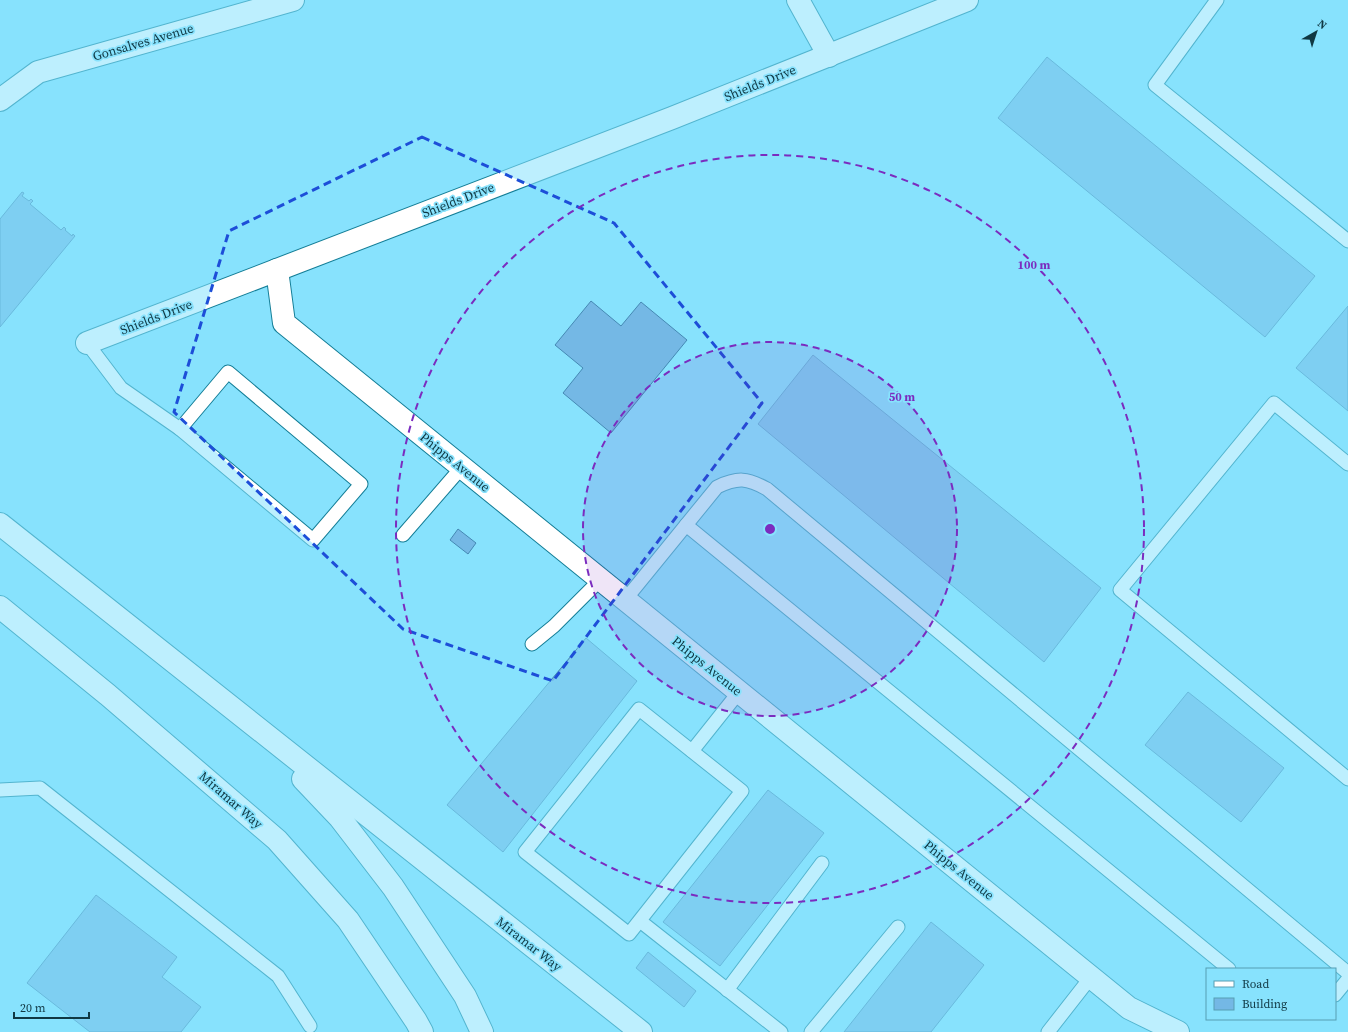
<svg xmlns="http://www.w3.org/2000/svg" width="1348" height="1032" viewBox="0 0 1348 1032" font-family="'Source Serif 4',serif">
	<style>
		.building { fill: #74b8e5; stroke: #4589b4 }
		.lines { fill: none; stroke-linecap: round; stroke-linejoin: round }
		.lane-casing { stroke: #147e97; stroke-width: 15 }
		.street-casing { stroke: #147e97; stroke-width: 24 }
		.secondary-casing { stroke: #147e97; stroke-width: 24 }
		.lane { stroke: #fff; stroke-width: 13 }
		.street { stroke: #fff; stroke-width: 22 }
		.secondary { stroke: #fff; stroke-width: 22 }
		.marked { fill: none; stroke: #1d4ed8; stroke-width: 3; stroke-dasharray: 8 5; stroke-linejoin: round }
		.ring { fill: none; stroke: #7b2cbf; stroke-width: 2; stroke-dasharray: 7 5 }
		.labels { text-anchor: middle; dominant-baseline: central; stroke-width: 3.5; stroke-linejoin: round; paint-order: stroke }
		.street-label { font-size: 13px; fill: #103843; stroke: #87e2fd }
		.centre { fill: #7b2cbf; stroke: #87e2fd; stroke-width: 2 }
		.ring-label { font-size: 12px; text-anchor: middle; font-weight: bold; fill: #7b2cbf; stroke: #87e2fd; stroke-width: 3.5; stroke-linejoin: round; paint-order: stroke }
	</style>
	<rect width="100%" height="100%" fill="#87e2fd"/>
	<g class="building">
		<polygon points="1047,57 1315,276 1265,337 998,118"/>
		<polygon points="22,192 24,193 22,196 29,201 31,199 33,201 30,204 61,230 64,227 66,229 65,230 72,236 73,234 75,236 0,327 0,219"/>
		<polygon points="591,301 621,326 641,302 687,340 611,433 563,393 583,368 555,345"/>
		<polygon points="1348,306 1348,411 1296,368"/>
		<polygon points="813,355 1101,588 1044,662 758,424"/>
		<polygon points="458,529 476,543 468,554 450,540"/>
		<polygon points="586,638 637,681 503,852 447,805"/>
		<polygon points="1188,692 1284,768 1241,822 1145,745"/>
		<polygon points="768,790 824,833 720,966 663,922"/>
		<polygon points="96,895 177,957 162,977 201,1007 181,1032 90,1032 27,983"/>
		<polygon points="931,922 984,965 931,1032 844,1032"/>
		<polygon points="648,952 696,991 684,1007 636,968"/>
	</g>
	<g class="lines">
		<defs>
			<g id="lane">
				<polyline points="1217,0 1155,85 1348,241"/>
				<polyline points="87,343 121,388 180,429"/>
				<polygon points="228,372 361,484 313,540 180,429"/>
				<polyline points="1348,464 1274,403 1120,590 1348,779"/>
				<polyline points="686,525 1229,969"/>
				<polyline points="403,535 462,467"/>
				<path d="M 625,600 L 717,487 C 738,477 747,478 767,489 L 1348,973"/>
				<polyline points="532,644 554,626 600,580"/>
				<polygon points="639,709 742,791 629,934 525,852"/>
				<polyline points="692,751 739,692"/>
				<polyline points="0,790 40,788 278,976 310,1026"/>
				<polyline points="640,921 781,1032"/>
				<polyline points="727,990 822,863"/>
				<polyline points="1335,995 1348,979"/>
				<polyline points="811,1032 898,927"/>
				<polyline points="1048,1032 1091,977"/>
			</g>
			<g id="street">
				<polyline points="798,0 829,56"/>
				<polyline points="277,270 284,323 1129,1008 1178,1032"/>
				<polyline points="87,343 672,118 967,0"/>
			</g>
			<g id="secondary">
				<polyline points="0,100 38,72 293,0"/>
				<polyline points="0,524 641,1032"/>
				<polyline points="0,607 108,695 277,840 348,920 416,1021 422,1032"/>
				<polyline points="303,779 340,818 393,887 465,996 482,1032"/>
			</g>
		</defs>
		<use href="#lane" class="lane-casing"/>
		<use href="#street" class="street-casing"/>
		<use href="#secondary" class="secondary-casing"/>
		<use href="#lane" class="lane"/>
		<use href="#street" class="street"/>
		<use href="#secondary" class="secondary"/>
	</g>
	<path d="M0 0H1348V1032H0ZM 422,137 L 614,223 L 762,403 L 553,681 L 403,629 L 174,412 L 229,231 Z" fill="#87e2fd" fill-opacity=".55" fill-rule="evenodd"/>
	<path class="marked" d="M 422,137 L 614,223 L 762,403 L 553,681 L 403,629 L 174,412 L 229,231 Z"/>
	<circle cx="770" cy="529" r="187" fill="#7b2cbf" fill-opacity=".12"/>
	<g class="ring">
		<circle cx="770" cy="529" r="187"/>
		<circle cx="770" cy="529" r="374"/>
	</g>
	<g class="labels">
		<g class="street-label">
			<text transform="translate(143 42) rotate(-16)">Gonsalves Avenue</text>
			<text transform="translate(760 83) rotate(-22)">Shields Drive</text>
			<text transform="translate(458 200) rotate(-21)">Shields Drive</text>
			<text transform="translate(156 317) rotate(-21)">Shields Drive</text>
			<text transform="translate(455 462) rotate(39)">Phipps Avenue</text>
			<text transform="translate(707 666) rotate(39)">Phipps Avenue</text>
			<text transform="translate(231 800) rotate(41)">Miramar Way</text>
			<text transform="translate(959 870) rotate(39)">Phipps Avenue</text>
			<text transform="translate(529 944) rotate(38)">Miramar Way</text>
		</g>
	</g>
	<circle cx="770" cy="529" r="6" class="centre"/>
	<g class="ring-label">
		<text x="1034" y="269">100 m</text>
		<text x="902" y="401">50 m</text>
	</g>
	<rect x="1206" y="968" width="130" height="52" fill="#87e2fd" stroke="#579eb3"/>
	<rect x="1214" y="981" width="20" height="6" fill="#ffffff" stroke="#579eb3"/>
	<text x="1242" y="988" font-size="12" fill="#103843">Road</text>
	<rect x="1214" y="998" width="20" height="12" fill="#74b8e5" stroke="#579eb3"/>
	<text x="1242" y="1008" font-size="12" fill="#103843">Building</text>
	<g transform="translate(1316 32) rotate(39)" stroke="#87e2fd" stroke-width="3" paint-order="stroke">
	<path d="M0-3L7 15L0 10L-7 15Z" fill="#103843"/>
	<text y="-6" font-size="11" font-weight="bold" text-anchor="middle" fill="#103843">N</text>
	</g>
	<path d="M14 1012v6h75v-6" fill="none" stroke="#103843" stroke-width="2"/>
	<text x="20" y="1012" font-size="12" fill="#103843" stroke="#87e2fd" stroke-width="3" paint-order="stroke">20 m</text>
</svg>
